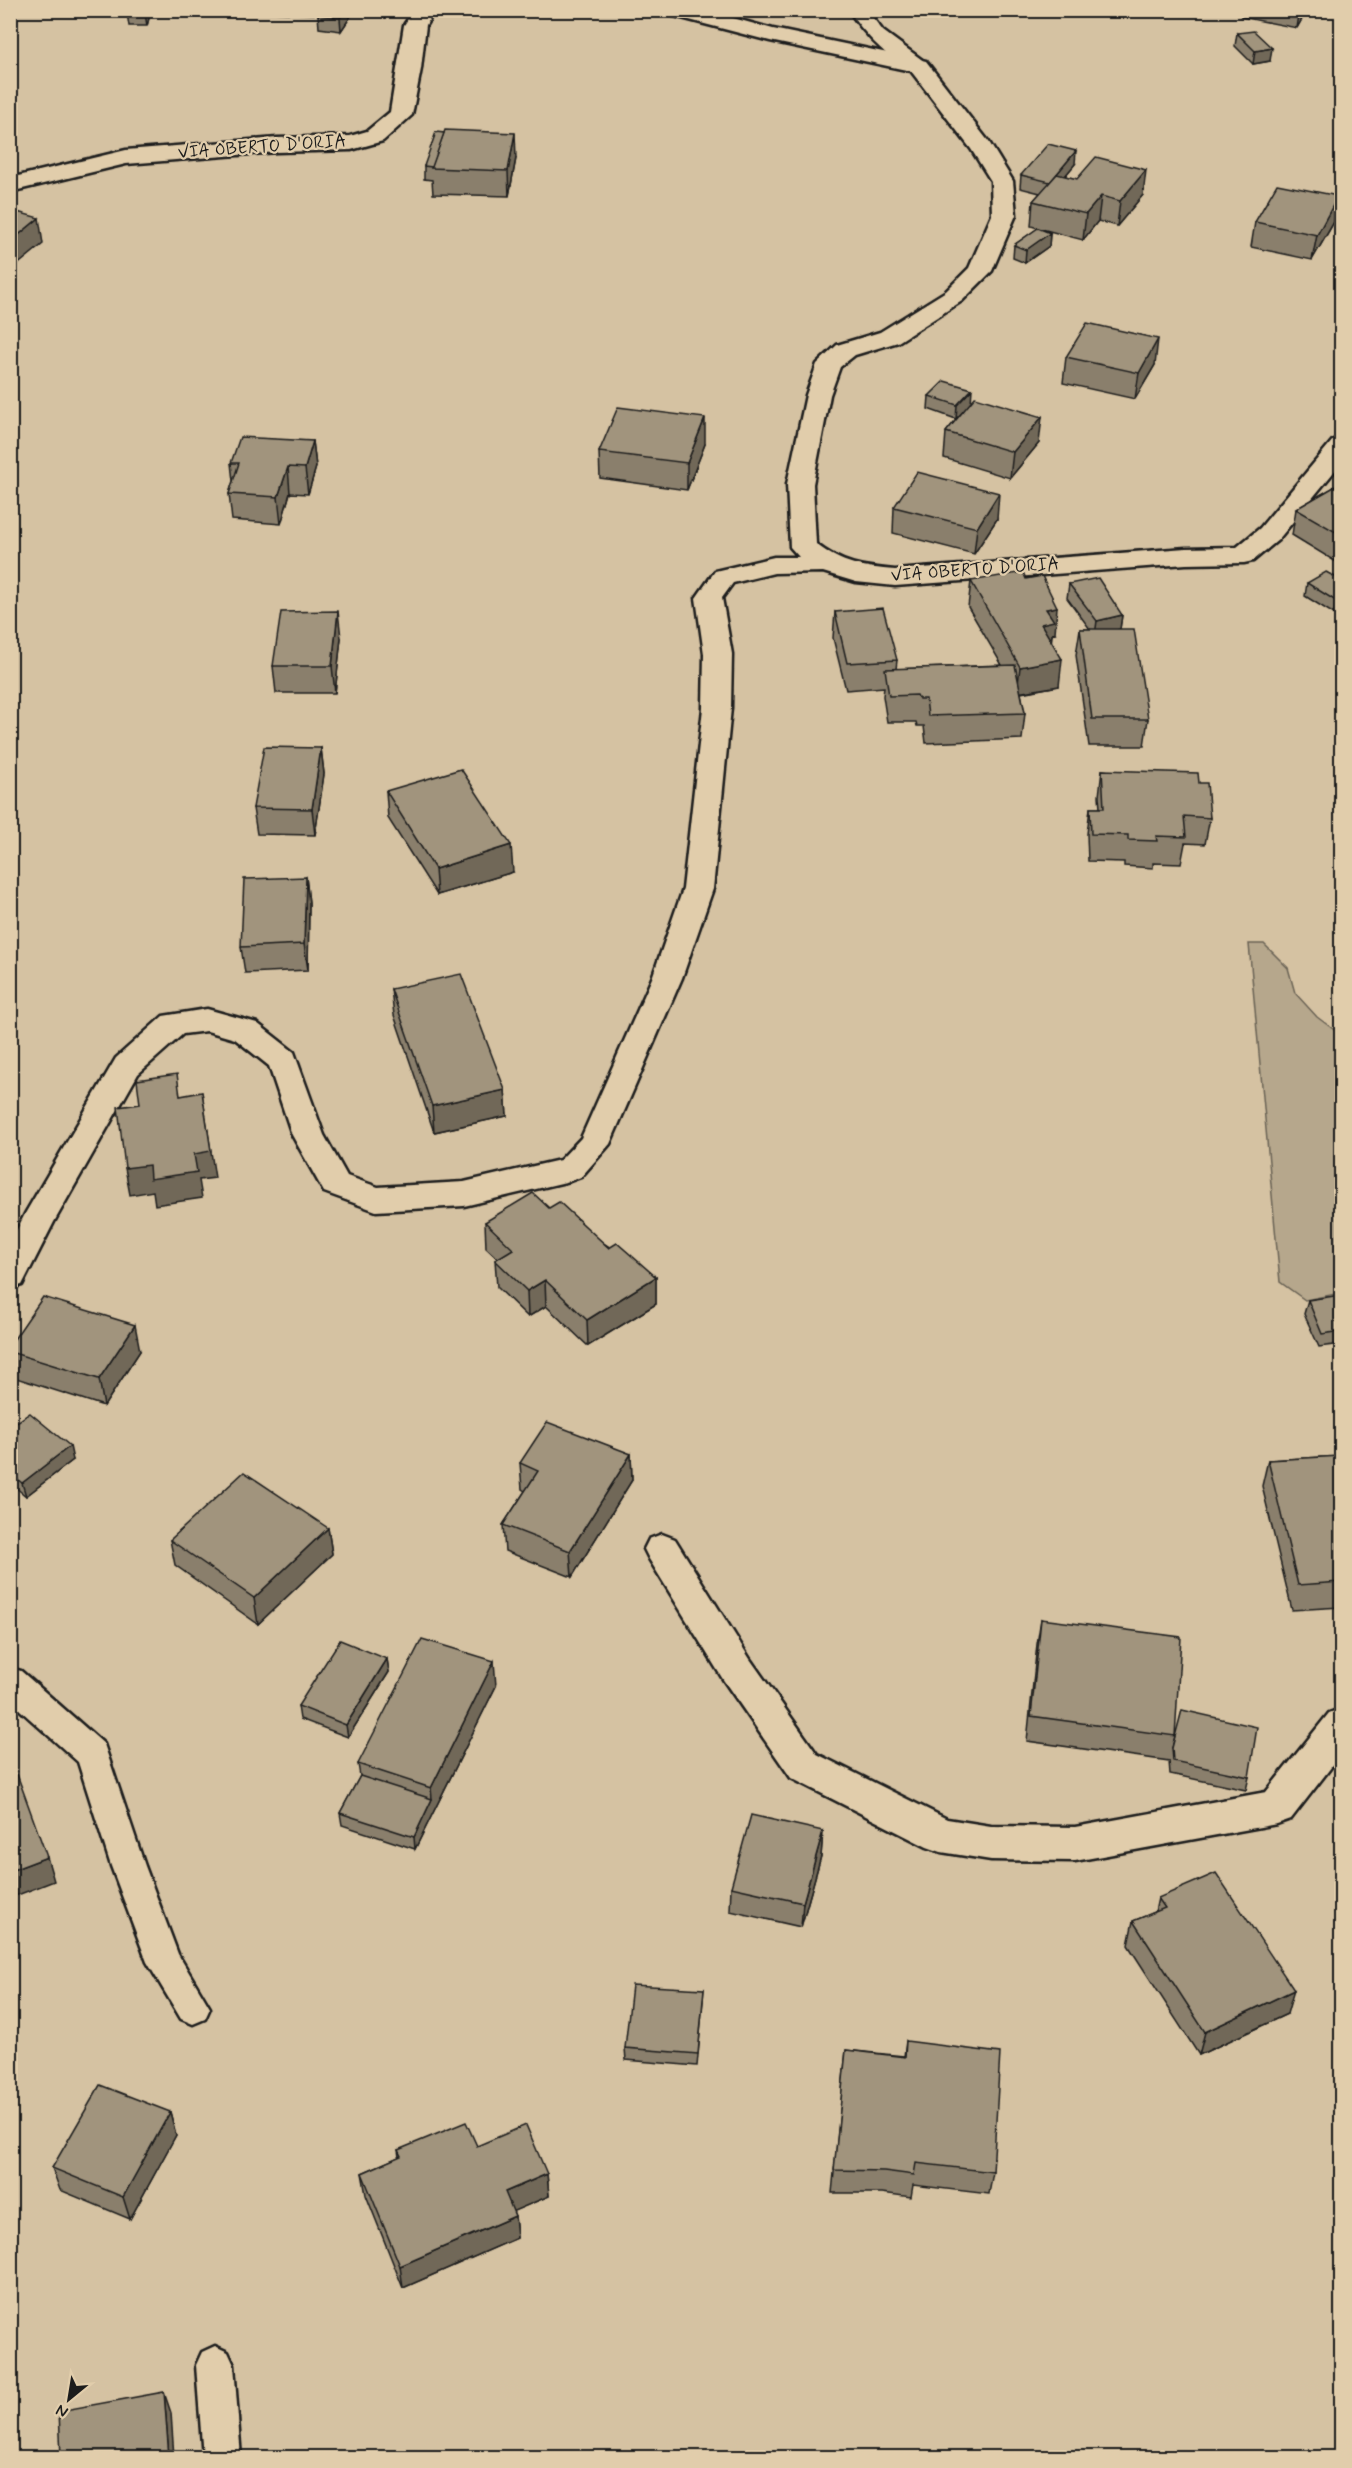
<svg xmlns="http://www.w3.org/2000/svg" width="1352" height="2468" viewBox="0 0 1352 2468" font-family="Mynerve,sans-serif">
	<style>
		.green { fill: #b6a78c; stroke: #696254; stroke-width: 1.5 }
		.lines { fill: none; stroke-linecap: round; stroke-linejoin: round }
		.service-casing { stroke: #1c1c1c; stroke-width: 5 }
		.minor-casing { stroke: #1c1c1c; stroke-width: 5 }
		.service { fill: #e1cdab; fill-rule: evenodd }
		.minor { fill: #e1cdab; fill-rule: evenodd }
		.wall { fill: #8a7f6c; stroke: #1c1c1c; stroke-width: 1.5 }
		.shaded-wall { fill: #716858; stroke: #1c1c1c; stroke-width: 1.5 }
		.building { fill: #a1947d; stroke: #1c1c1c; stroke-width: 1.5 }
		.labels { text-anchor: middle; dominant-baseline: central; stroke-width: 4.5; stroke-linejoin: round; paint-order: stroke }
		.far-street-label { font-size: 18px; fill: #1c1c1c; stroke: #e1cdab }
	</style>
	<rect width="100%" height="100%" fill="#d5c2a2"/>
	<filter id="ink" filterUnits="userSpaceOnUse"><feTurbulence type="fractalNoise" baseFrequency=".0167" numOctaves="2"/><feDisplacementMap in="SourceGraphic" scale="12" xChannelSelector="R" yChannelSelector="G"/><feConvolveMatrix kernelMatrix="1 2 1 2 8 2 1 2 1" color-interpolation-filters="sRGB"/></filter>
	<g filter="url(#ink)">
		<polygon class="green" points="1249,944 1264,944 1288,968 1295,993 1317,1017 1341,1035 1341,1293 1305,1300 1280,1282"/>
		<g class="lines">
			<defs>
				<g id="service">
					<path d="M 849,10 L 867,10 L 883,31 L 925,62 L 927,66 L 925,70 C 901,76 860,30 849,10 Z"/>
					<polygon points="10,1668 21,1671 104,1744 145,1866 178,1954 210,2008 205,2019 193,2024 181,2019 147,1962 111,1866 78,1762 10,1701"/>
					<polygon points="215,2346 228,2352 234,2365 241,2458 203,2458 196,2365 202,2352"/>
				</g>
				<g id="minor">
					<polygon points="414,10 435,10 426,25 421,69 412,115 383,141 351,150 277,152 126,164 10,192 10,178 126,150 277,138 350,136 367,131 390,112 404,25"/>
					<path d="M 668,10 L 704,10 L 773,29 L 926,61 L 989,142 L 1013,181 L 1016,215 L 992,271 L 962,301 L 898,342 L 855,355 L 840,367 L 830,395 L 813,484 L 816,544 C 843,565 862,567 895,570 L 1186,548 L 1237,547 L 1260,528 L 1333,440 L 1342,437 L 1342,462 L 1278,540 L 1253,561 L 1244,563 L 1186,564 L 895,586 L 856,582 L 823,572 L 774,573 L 733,583 L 722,598 L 732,654 L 731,708 L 713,889 L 682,978 L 610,1144 L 581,1177 L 570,1181 L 464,1206 L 376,1211 L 324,1192 L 292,1135 L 269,1066 L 235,1039 L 207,1031 L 183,1034 L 138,1074 L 54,1222 L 22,1285 L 10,1288 L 10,1243 L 26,1212 L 116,1058 L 163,1016 L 207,1009 L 257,1023 L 294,1052 L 324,1135 L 347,1176 L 378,1187 L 464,1182 L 560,1160 L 581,1138 L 652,978 L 683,889 L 703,708 L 704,654 L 696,598 L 715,571 L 774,557 L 799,557 L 790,547 L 787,484 L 806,395 L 817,364 L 837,345 L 880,332 L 946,291 L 969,268 L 992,215 L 991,181 L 971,149 L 911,71 L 770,41 L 670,15 Z"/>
					<polygon points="662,1534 675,1539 750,1659 817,1754 947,1819 991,1826 1075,1827 1266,1792 1329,1713 1342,1708 1342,1753 1291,1819 1277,1824 1075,1861 991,1860 941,1852 927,1847 791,1778 724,1681 649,1559 644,1549 649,1539"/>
				</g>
			</defs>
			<use href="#service" class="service-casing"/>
			<use href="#minor" class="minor-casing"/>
			<use href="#service" class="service"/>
			<use href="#minor" class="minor"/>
		</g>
		<g class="wall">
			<polygon points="151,10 147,26 129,26 127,13"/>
			<polygon points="270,10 315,10 314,14 270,12"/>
			<polygon points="355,10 341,31 319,28 318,15"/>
			<polygon points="1242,10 1307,10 1297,28 1241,17"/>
			<polygon points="1237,33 1270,61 1253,64 1235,46"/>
			<polygon points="516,158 509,196 433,194 432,180 424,179 424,166"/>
			<polygon points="1075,164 1065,176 1143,195 1117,226 1098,221 1083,240 1038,228 1050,233 1049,246 1025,263 1013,258 1014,245 1038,228 1031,226 1033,201 1040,193 1020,188 1021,175"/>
			<polygon points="1338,196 1334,222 1312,260 1251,247 1255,222"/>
			<polygon points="1066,357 1155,365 1135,399 1063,383"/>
			<polygon points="929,396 971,402 1039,443 1010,478 944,458 946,432 963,411 956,419 928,409"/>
			<polygon points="313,441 316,467 308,494 290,493 281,524 232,520 229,494 233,481 231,463"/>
			<polygon points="705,444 687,490 600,478 599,452"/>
			<polygon points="1341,478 1341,565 1292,535 1296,509 1336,486"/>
			<polygon points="894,507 997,519 974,554 893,533"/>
			<polygon points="1341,580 1334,614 1305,596 1307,583"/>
			<polygon points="971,581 1055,633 1052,634 1051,641 1059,686 1021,693 1025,713 1022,739 926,743 924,726 917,726 916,722 887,722 883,696 884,687 846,690 833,638 835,612 897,660 896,669 1002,665 968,607"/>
			<polygon points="1069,584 1122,615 1120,629 1148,719 1144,746 1089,746 1076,655 1080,629 1090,629 1067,598"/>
			<polygon points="341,638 335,693 276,693 273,666"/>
			<polygon points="321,748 324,774 315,835 257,834 253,808"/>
			<polygon points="1102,770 1199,783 1210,818 1205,844 1185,843 1181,864 1153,863 1153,868 1124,866 1124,862 1088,861 1087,834 1090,808 1100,808 1099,796"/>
			<polygon points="386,791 513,872 437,895 388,818"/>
			<polygon points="306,877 309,903 308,970 245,973 241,947"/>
			<polygon points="391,989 505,1090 507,1116 434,1132 394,1015"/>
			<polygon points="549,1208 656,1277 656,1304 588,1346 546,1306 528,1317 497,1287 495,1260 498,1259 486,1248 485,1222"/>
			<polygon points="1341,1295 1341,1344 1319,1347 1304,1314 1308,1300"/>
			<polygon points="10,1345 140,1351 104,1406 13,1377 10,1367"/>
			<polygon points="10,1427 73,1460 26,1496 10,1483"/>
			<polygon points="631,1454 632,1480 572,1577 505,1551 503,1525 525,1491 522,1489 520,1463"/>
			<polygon points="1341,1456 1341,1607 1292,1610 1262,1486 1268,1460"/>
			<polygon points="328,1528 332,1554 258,1624 175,1565 170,1540"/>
			<polygon points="1041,1619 1175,1736 1172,1748 1249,1777 1246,1790 1170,1774 1169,1761 1027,1741 1037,1644"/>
			<polygon points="387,1659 389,1672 348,1737 300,1719 298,1706"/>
			<polygon points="496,1686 415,1849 342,1825 340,1813 360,1776 358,1764"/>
			<polygon points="823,1831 821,1856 801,1927 730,1911 731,1887"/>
			<polygon points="1158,1898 1287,2014 1199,2055 1128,1945 1133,1921 1155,1912"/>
			<polygon points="704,1989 703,2001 697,2066 626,2060 625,2048"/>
			<polygon points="906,2041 993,2172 989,2194 913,2185 911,2197 882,2193 832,2193 846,2050 904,2056"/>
			<polygon points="170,2112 176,2135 130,2219 60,2190 52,2168"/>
			<polygon points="477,2146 547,2174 549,2196 513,2211 515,2216 517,2238 403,2288 366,2195 362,2173 399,2157 398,2150"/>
		</g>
		<g class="shaded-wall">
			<polygon points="146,10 151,10 147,26 145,13"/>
			<polygon points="345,10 355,10 341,31 340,18"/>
			<polygon points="1301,10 1307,10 1297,28 1299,15"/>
			<polygon points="1272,48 1270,61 1253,64 1255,51"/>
			<polygon points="515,133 516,158 509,196 508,171"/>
			<polygon points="1076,151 1075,164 1049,195 1050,182"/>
			<polygon points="1146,170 1143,195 1117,226 1120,201"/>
			<polygon points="1101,196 1098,221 1083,240 1086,214"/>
			<polygon points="1338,196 1334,222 1312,260 1317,235"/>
			<polygon points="39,218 43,244 10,271 10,242"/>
			<polygon points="1050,233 1049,246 1025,263 1026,250"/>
			<polygon points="1158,339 1155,365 1135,399 1139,373"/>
			<polygon points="972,389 971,403 956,419 957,405"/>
			<polygon points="1042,417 1039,443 1010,478 1013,452"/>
			<polygon points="705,418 705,444 687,490 687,463"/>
			<polygon points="313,441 316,467 308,494 305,468"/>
			<polygon points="288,467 290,493 281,524 278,497"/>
			<polygon points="999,493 997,519 974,554 977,528"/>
			<polygon points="1341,597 1341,610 1334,614 1336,601"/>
			<polygon points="1057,607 1055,633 1052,634 1051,648 1041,624 1046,609"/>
			<polygon points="338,611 341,638 335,693 332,666"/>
			<polygon points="1122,615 1120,629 1095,635 1097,621"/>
			<polygon points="1062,659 1059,686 1017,693 1020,667"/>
			<polygon points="321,748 324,774 315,835 312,809"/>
			<polygon points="511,845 513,872 437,895 435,869"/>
			<polygon points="306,877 309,903 308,970 304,944"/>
			<polygon points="505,1090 507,1116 434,1132 432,1106"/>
			<polygon points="202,1092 215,1178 199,1180 202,1198 155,1205 153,1191 130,1195 125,1168 194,1154"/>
			<polygon points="656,1277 656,1304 588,1346 587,1320"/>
			<polygon points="545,1280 546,1306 528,1317 527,1291"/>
			<polygon points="135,1325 140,1351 104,1406 99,1379"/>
			<polygon points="70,1446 73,1460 26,1496 22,1483"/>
			<polygon points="631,1454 632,1480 572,1577 570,1551"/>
			<polygon points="328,1528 332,1554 258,1624 254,1598"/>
			<polygon points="387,1659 389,1672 348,1737 346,1725"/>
			<polygon points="494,1661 496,1686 415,1849 414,1837 432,1799 431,1788"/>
			<polygon points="823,1831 821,1856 801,1927 803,1903"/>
			<polygon points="47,1857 54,1881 10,1898 10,1871"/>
			<polygon points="1294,1990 1287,2014 1199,2055 1205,2032"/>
			<polygon points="170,2112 176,2135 130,2219 123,2197"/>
			<polygon points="547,2174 549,2196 507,2214 505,2192"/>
			<polygon points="515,2216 517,2238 403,2288 400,2266"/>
			<polygon points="164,2392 171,2413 174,2457 169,2457"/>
		</g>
		<g class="building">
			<polygon points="128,10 146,10 145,13 127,13"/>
			<polygon points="321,10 345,10 340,18 318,15"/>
			<polygon points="1274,10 1301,10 1299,15"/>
			<polygon points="1254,31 1272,48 1255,51 1237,33"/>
			<polygon points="445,130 515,133 508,171 431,168"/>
			<polygon points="436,132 444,133 432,167 424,166"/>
			<polygon points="1048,144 1076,151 1050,182 1021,175"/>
			<polygon points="1096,157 1146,170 1120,201 1101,196 1086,214 1033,201 1057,174 1077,179"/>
			<polygon points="1277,184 1338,196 1317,235 1255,222"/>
			<polygon points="10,210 39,218 10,242"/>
			<polygon points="1038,228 1050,233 1026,250 1014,245"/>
			<polygon points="1087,323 1158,339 1139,373 1066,357"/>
			<polygon points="944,381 972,389 957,405 929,396"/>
			<polygon points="975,397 1042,417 1013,452 946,432"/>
			<polygon points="618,407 705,418 687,463 599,452"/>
			<polygon points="240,437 313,441 305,468 288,467 278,497 229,494 239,463 231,463"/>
			<polygon points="917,472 999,493 977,528 894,507"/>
			<polygon points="1341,478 1341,535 1296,509 1336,486"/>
			<polygon points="1023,572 1026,579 1042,576 1057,607 1046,609 1054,621 1041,624 1062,659 1020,667 971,581"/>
			<polygon points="1326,572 1341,580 1341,597 1336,601 1307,583"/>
			<polygon points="1098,578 1122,615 1097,621 1069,584"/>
			<polygon points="883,608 897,660 847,663 835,612"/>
			<polygon points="338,611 332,666 273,666 281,612"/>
			<polygon points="1080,629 1134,629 1148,719 1092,719"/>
			<polygon points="1015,665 1025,713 928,716 926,699 919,699 917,695 889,696 885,669"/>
			<polygon points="264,747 321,748 312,809 253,808"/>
			<polygon points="461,769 511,845 435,869 386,791"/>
			<polygon points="1102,770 1198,773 1199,783 1207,783 1210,818 1184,816 1186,837 1156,836 1157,841 1128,840 1128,835 1091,834 1090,808 1104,808"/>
			<polygon points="306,877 304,944 241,947 244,879"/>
			<polygon points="461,974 505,1090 432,1106 391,989"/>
			<polygon points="177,1074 180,1096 202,1092 211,1151 194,1154 197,1172 150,1179 149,1165 125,1168 118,1107 140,1104 137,1080"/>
			<polygon points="533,1193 549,1208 559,1202 609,1248 617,1243 656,1277 587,1320 545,1280 527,1291 495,1260 513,1249 485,1222"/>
			<polygon points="1341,1295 1341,1331 1322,1334 1308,1300"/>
			<polygon points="43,1297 135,1325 99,1379 10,1352 10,1345"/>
			<polygon points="30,1413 70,1446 22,1483 10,1473 10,1427"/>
			<polygon points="547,1422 631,1454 570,1551 503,1525 538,1471 520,1463"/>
			<polygon points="1341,1456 1341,1582 1298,1585 1268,1460"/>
			<polygon points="244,1472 328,1528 254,1598 170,1540"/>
			<polygon points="1041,1619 1181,1637 1175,1736 1031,1716"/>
			<polygon points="422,1639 494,1661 431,1788 358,1764"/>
			<polygon points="340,1640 387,1659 346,1725 298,1706"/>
			<polygon points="1182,1710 1257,1727 1249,1777 1173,1761 1172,1748"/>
			<polygon points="10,1755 47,1857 10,1871"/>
			<polygon points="360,1776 432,1799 414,1837 340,1813"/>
			<polygon points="751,1815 823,1831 803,1903 731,1887"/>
			<polygon points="1216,1873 1294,1990 1205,2032 1133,1921 1165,1908 1158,1898"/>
			<polygon points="632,1985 704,1989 698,2054 625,2048"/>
			<polygon points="906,2041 1000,2053 993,2172 916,2163 914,2175 884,2171 834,2170 846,2050 905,2057"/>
			<polygon points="100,2085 170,2112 123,2197 52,2168"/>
			<polygon points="466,2122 477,2146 526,2125 547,2174 505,2192 515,2216 400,2266 362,2173 401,2156 398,2150"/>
			<polygon points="164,2392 169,2457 61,2457 59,2411"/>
		</g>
	</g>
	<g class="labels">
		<g class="far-street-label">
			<text transform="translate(262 147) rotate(-4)">VIA OBERTO D'ORIA</text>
			<text transform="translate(975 570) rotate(-4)">VIA OBERTO D'ORIA</text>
		</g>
	</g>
	<rect width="1352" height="2468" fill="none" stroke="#e1cdab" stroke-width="36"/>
	<rect x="18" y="18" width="1316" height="2432" fill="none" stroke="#1c1c1c" stroke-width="2" filter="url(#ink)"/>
	<g transform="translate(69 2399) rotate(210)" stroke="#e1cdab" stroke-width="4.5" paint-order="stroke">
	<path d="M0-4.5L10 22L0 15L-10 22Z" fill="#1c1c1c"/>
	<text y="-9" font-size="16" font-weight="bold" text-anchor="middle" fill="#1c1c1c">N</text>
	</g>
</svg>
